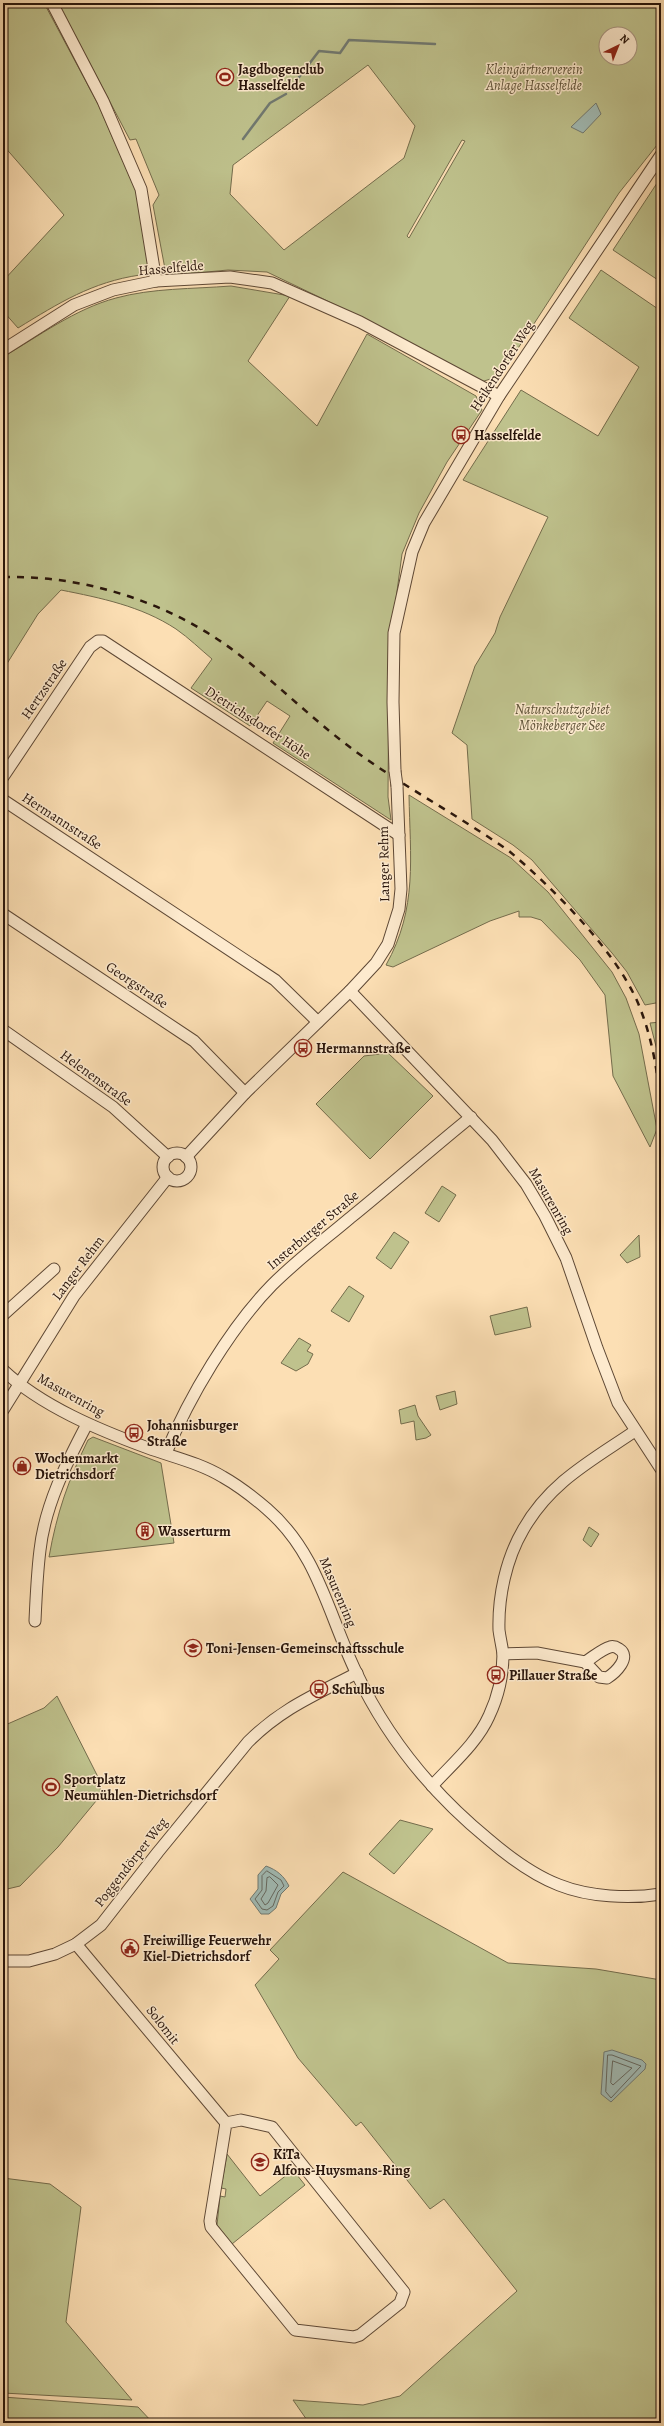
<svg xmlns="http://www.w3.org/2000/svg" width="664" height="2426" viewBox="0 0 664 2426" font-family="Alegreya,serif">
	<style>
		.green { fill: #bfc28d; stroke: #746c4c; fill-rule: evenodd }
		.water { fill: #a1bbb5; stroke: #717971 }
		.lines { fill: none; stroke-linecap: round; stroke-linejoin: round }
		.shore { stroke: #656860; stroke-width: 1 }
		.stream { stroke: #717971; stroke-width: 2.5 }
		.minor-casing { stroke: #5e4835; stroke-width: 13 }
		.minor { stroke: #fdeace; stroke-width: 11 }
		.rail { stroke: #29150b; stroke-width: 2.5; stroke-dasharray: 7 7; stroke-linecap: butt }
		.minor-bridge-casing { stroke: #5e4835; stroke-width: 13; stroke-linecap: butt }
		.minor-bridge { stroke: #fdeace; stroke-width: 11 }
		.labels { text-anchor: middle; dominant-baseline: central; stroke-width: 3; stroke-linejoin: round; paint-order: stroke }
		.poi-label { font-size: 14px; font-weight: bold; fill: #29150b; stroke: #fdeace; text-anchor: start }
		.park-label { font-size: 14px; font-style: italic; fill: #5e5238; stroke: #fdeace }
		.street-label { font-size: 14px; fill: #29150b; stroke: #fdeace }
	</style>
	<rect width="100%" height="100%" fill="#fcdfb4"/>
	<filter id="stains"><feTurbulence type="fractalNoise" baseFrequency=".005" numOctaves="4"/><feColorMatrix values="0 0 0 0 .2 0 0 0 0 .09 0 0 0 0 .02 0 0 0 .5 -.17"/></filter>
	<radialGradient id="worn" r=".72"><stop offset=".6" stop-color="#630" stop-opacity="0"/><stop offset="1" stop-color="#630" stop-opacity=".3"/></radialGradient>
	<g class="green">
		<path d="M 3,3 L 44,3 L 98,104 L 136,191 L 148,265 L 140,275 C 92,282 59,303 18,328 L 3,311 L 3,281 L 64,215 L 3,145 Z"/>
		<path d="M 58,3 L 661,3 L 661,140 L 619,193 L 500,376 L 481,382 L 367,320 L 267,272 L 228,270 L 174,275 L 165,269 L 153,205 L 159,195 L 136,139 L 130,140 ZM 606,34 L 630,34 L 630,58 L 606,58 ZM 368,65 L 415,126 L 404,158 L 284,250 L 230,194 L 233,165 ZM 462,140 L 465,141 L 409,238 L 407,236 Z"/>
		<polygon points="661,177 661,282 613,250"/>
		<polygon points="601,270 661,311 661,1002 645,1005 627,972 612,953 532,860 513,845 472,819 467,745 452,733 475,666 495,633 500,617 548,517 463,480 521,390 598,436 639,367 569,318"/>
		<path d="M 231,286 L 290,296 L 248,361 L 317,426 L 367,334 L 476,396 L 482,410 L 447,462 L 419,513 L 402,554 L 389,651 L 388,797 L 391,820 L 273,743 L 290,716 L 267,701 L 250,726 L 191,688 L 212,659 C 200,649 189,638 176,629 C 141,606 101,598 61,590 L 38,614 L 3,670 L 3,357 C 39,336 75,309 116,298 C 152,288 193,289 231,286 Z"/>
		<path d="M 409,795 L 511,858 L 548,892 L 612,972 L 626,998 L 639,1034 L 657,1129 L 650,1147 L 613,1076 L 605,995 L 580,960 L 541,920 L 531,917 L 519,917 L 519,911 L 490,921 L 393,967 L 386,965 C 418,908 410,857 409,795 Z"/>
		<polygon points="661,1022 661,1079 659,1058 650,1023"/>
		<polygon points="388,1053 433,1096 370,1159 316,1104 364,1056"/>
		<polygon points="442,1186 456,1195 439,1222 425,1213"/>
		<polygon points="394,1232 409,1242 391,1269 376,1258"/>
		<polygon points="639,1235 640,1257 627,1263 620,1255"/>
		<polygon points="349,1286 364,1296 349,1322 331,1311"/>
		<polygon points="527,1307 531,1327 495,1335 490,1316"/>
		<polygon points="299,1338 311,1345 307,1351 313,1354 308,1364 296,1371 281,1363"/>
		<polygon points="455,1391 457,1404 440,1410 436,1396"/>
		<polygon points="415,1405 418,1416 431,1435 426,1438 416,1440 414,1421 401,1424 399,1410"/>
		<path d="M 93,1437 L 161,1463 L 174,1543 L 49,1557 C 57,1512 68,1481 88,1440 Z"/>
		<polygon points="589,1527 599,1534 591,1547 583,1540"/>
		<polygon points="57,1696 99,1779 101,1795 58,1847 20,1886 3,1890 3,1726 44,1708"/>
		<polygon points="400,1820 433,1829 394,1874 369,1854"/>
		<polygon points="343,1872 508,1963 596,1969 661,1980 661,2423 309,2423 293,2400 363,2405 400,2396 517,2291 444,2199 430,2209 361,2122 356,2126 298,2058 255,1985 279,1959 270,1950"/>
		<polygon points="227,2154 260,2196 293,2170 305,2185 232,2244 217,2225 220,2196 225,2197 226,2189 221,2188"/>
		<polygon points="3,2178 50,2184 81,2207 66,2322 132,2400 3,2393"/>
		<polygon points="3,2397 138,2407 153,2423 3,2423"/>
	</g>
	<g class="water">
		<polygon points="596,103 601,114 583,133 571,127"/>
		<path d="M 266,1866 C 277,1870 284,1876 289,1886 L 281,1894 L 276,1908 L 269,1914 L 261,1914 L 250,1899 L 258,1889 L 258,1875 Z"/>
		<polygon points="612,2050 642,2060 646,2064 645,2069 611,2102 601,2094 604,2052"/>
	</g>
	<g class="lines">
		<g class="shore">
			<polygon points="267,1871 281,1880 284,1886 278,1892 273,1906 267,1910 262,1909 255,1899 262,1890 262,1876"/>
			<polygon points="270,1877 278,1885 268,1903 265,1905 261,1899 266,1891 267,1878"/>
			<polygon points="608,2055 612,2055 641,2066 611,2098 606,2092"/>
			<polygon points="613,2061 632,2068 613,2085 611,2083"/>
		</g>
		<g class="stream">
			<polyline points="290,89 319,51 340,53 349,40 435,44"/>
			<polyline points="243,139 270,103 286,94"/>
		</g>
		<defs>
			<g id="minor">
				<polyline points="52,3 103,101 141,189 156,281"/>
				<polyline points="3,350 74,305 113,290 156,281 230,277 272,283 360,322 499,396"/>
				<polyline points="395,771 393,702 394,633 412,552 424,523 499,396 661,155"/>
				<polyline points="3,777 90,647 98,641 103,641 399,835"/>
				<polyline points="3,800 275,980 318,1022"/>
				<polyline points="3,914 194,1041 245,1093"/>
				<polyline points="350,991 492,1140 526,1184 545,1216 566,1258 597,1348 618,1403 661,1469"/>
				<polyline points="3,1030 113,1107 168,1157"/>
				<circle cx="177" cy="1167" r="14"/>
				<polyline points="186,1157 245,1093 350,991 376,963 388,944 399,909 401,889 397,786"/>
				<polyline points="3,1315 54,1269"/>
				<path d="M 3,1370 C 41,1406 99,1430 148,1448 C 173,1457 200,1463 223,1477 C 239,1486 253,1497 267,1509 C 318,1553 328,1614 356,1672 C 387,1738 432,1793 488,1839 C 509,1857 533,1875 559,1885 C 589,1897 630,1899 661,1894"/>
				<polyline points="3,1410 74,1296 168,1177"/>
				<path d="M 166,1453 C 189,1397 230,1328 272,1285 C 297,1260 324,1240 350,1218 C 391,1185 430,1150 471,1117"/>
				<path d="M 35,1621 C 36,1598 37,1574 40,1550 C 45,1505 66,1464 87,1424"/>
				<path d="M 503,1654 L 537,1653 L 585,1662 C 592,1658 602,1649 610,1647 C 613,1646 616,1647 619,1649 C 632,1657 615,1673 607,1678 L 599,1677 L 585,1662"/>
				<path d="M 432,1786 C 452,1764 477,1743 489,1716 C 498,1697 503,1674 503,1654 C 502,1646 500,1638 499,1630 C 498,1597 506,1559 523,1530 C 550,1482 591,1461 635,1431"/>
				<polyline points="76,1944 226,2123"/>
				<path d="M 3,1961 L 29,1961 L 55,1954 L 76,1944 L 101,1925 L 158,1852 L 248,1742 C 282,1708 315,1695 357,1673"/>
				<polygon points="241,2120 272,2127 404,2292 400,2303 360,2335 354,2337 295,2330 211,2227 210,2221 226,2123"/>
			</g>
		</defs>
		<use href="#minor" class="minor-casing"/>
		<use href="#minor" class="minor"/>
		<path class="rail" d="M 3,577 C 86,575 171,603 237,653 C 280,686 318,725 362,756 C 410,790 462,818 509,851 C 554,889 615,950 638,1003 C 653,1039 659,1078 661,1116"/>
		<defs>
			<polyline id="minor-bridge" points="395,771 397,786"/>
		</defs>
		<use href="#minor-bridge" class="minor-bridge-casing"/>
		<use href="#minor-bridge" class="minor-bridge"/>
	</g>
	<defs>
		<symbol id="stadium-ring" viewBox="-11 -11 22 22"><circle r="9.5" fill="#fdeace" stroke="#8f2418" stroke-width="1.5"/><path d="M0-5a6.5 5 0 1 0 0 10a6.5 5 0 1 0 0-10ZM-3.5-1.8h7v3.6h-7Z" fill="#8f2418"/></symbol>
		<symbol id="bus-ring" viewBox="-11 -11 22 22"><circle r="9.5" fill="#fdeace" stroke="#8f2418" stroke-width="1.5"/><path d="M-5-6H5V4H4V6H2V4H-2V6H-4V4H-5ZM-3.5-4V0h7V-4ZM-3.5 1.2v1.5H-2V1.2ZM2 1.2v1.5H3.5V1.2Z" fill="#8f2418"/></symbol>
		<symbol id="shop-ring" viewBox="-11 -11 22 22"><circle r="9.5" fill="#fdeace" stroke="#8f2418" stroke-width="1.5"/><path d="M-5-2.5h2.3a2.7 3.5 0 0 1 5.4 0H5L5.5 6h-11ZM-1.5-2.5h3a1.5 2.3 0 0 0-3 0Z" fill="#8f2418"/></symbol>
		<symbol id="building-ring" viewBox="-11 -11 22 22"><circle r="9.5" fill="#fdeace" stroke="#8f2418" stroke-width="1.5"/><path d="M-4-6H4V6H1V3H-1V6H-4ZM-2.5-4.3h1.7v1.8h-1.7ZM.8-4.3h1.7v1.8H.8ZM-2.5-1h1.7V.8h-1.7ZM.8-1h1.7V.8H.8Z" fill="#8f2418"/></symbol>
		<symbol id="school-ring" viewBox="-11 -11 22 22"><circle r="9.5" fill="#fdeace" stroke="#8f2418" stroke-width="1.5"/><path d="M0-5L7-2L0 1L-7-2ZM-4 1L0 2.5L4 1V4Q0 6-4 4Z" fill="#8f2418"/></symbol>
		<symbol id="civic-ring" viewBox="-11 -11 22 22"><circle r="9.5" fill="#fdeace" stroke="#8f2418" stroke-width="1.5"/><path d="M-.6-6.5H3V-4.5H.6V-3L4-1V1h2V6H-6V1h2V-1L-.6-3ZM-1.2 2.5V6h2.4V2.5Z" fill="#8f2418"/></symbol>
	</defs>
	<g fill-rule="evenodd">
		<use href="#stadium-ring" x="215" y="67" width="20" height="20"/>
		<use href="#bus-ring" x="451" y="425" width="20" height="20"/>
		<use href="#bus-ring" x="293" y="1038" width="20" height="20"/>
		<use href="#bus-ring" x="124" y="1423" width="20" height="20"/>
		<use href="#shop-ring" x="12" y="1456" width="20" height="20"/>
		<use href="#building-ring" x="135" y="1521" width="20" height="20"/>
		<use href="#school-ring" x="183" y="1638" width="20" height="20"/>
		<use href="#bus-ring" x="486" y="1665" width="20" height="20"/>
		<use href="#bus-ring" x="309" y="1679" width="20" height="20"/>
		<use href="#stadium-ring" x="41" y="1777" width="20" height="20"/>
		<use href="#civic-ring" x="120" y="1938" width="20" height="20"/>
		<use href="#school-ring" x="250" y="2152" width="20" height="20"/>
	</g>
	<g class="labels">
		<g class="poi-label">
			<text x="238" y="69">Jagdbogenclub<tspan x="238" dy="16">Hasselfelde</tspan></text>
			<text x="474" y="435">Hasselfelde</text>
			<text x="316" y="1048">Hermannstraße</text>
			<text x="147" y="1425">Johannisburger<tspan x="147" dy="16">Straße</tspan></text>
			<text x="35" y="1458">Wochenmarkt<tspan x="35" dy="16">Dietrichsdorf</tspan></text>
			<text x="158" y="1531">Wasserturm</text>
			<text x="206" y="1648">Toni-Jensen-Gemeinschaftsschule</text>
			<text x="509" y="1675">Pillauer Straße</text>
			<text x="332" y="1689">Schulbus</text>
			<text x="64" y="1779">Sportplatz<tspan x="64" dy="16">Neumühlen-Dietrichsdorf</tspan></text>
			<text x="143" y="1940">Freiwillige Feuerwehr<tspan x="143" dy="16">Kiel-Dietrichsdorf</tspan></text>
			<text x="273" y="2154">KiTa<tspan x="273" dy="16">Alfons-Huysmans-Ring</tspan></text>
		</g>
		<g class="park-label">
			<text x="534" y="69">Kleingärtnerverein<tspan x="534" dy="16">Anlage Hasselfelde</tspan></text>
			<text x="562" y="709">Naturschutzgebiet<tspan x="562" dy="16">Mönkeberger See</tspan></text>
		</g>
		<g class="street-label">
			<text transform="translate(171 268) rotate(-5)">Hasselfelde</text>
			<text transform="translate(502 366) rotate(-57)">Heikendorfer Weg</text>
			<text transform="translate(44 689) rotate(-56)">Hertzstraße</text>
			<text transform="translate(258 723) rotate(33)">Dietrichsdorfer Höhe</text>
			<text transform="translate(62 821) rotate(33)">Hermannstraße</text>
			<text transform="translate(384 864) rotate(-91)">Langer Rehm</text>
			<text transform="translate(137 985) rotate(34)">Georgstraße</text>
			<text transform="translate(96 1078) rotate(36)">Helenenstraße</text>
			<text transform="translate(551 1201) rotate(60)">Masurenring</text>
			<text transform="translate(313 1230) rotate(-40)">Insterburger Straße</text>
			<text transform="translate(78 1268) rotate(-53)">Langer Rehm</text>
			<text transform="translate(71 1395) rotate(29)">Masurenring</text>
			<text transform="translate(338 1592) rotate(67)">Masurenring</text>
			<text transform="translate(131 1862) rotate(-52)">Poggendörper Weg</text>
			<text transform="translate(163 2025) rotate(52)">Solomit</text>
		</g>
	</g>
	<rect width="664" height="2426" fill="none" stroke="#fcdfb4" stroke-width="16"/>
	<rect x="4" y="4" width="656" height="2418" fill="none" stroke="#29150b" stroke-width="2"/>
	<rect x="8" y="8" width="648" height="2410" fill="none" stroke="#29150b"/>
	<g transform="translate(618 46) rotate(43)"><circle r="19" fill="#fdeace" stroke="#a89580"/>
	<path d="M0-3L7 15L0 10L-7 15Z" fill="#8f2418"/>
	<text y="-6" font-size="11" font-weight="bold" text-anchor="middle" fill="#29150b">N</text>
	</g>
	<rect width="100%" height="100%" filter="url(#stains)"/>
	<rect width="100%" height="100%" fill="url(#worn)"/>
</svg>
